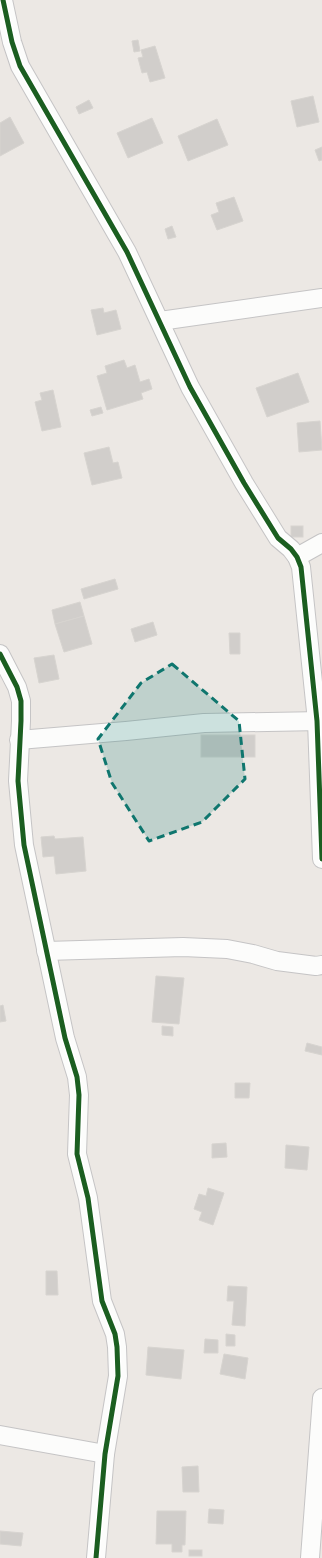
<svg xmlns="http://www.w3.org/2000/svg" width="322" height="1558" viewBox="0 0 322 1558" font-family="'Space Grotesk',sans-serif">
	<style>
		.building { fill: #d1cecb; stroke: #d7d4d0 }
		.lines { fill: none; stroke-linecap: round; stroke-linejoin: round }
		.minor-casing { stroke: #c5c4c5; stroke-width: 20 }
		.minor { stroke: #fcfcfb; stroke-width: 18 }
		.cycleway-casing { stroke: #fff; stroke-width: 8 }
		.cycleway { stroke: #1b5e20; stroke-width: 5 }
		.marked { fill: #0f766e; fill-opacity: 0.2; stroke: #0f766e; stroke-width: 3; stroke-dasharray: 8 5; stroke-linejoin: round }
	</style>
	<rect width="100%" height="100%" fill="#ece8e4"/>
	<g class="building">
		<polygon points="138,40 140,51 134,52 132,41"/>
		<polygon points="155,46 165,78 150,82 147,72 142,73 138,58 143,57 141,50"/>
		<polygon points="313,96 319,122 297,127 291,101"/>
		<polygon points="89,100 93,108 79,114 76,107"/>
		<polygon points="10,117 24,143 0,156 0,123"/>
		<polygon points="152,118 163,143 128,158 117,133"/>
		<polygon points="217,119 228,145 188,161 178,136"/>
		<polygon points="322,147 322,160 319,161 315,150"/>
		<polygon points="234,197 243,221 217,230 211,215 219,212 216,203"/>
		<polygon points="172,226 176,237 168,239 165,229"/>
		<polygon points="103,308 104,313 116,310 121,329 97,335 91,310"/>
		<polygon points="124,360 127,368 135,365 140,382 149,379 152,389 141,393 143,399 107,410 97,376 107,373 105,366"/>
		<polygon points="298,373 309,402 267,417 256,388"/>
		<polygon points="53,390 61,427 42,431 35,402 42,400 40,393"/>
		<polygon points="101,407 103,413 92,416 90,410"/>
		<polygon points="320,421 322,450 299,452 297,423"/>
		<polygon points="109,447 113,463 118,462 122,478 92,485 84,453"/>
		<rect x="291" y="526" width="12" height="11"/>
		<polygon points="115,579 118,589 84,599 81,589"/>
		<polygon points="80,602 84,616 55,624 52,610"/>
		<polygon points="84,616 92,644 64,652 55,624"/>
		<polygon points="153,622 157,635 135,642 131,629"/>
		<polygon points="229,633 240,633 240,654 230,654"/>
		<polygon points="54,655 59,679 39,683 34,658"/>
		<rect x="201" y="735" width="54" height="22"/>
		<polygon points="54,836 55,839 83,837 86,871 56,874 54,856 43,857 41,837"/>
		<polygon points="156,976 184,978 179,1024 152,1022"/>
		<polygon points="3,1005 6,1021 0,1022 0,1006"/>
		<polygon points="162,1026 173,1027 173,1036 162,1035"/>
		<polygon points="307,1043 322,1047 322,1055 305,1051"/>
		<polygon points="235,1083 250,1083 249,1098 235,1098"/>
		<polygon points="226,1143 227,1157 212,1158 212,1144"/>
		<polygon points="286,1145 309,1147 307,1170 285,1168"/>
		<polygon points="208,1188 224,1193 213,1225 199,1220 202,1212 194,1209 199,1194 206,1196"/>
		<polygon points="46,1271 57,1271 58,1295 46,1295"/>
		<polygon points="228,1286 247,1287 245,1326 232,1325 234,1301 227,1301"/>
		<polygon points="226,1334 235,1335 235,1346 226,1346"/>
		<polygon points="205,1339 218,1340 218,1353 204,1353"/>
		<polygon points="148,1347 184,1350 181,1379 146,1375"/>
		<polygon points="224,1354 248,1358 245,1379 220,1374"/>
		<polygon points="198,1466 199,1492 183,1492 182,1467"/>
		<polygon points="209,1509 224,1510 223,1524 208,1523"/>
		<polygon points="157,1511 186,1511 185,1545 182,1545 182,1552 172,1552 172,1544 156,1544"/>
		<polygon points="0,1531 23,1533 21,1546 0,1544"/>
		<rect x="189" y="1550" width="13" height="6"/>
	</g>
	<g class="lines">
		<defs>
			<g id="minor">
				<polyline points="3,0 12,42 20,66 127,252 190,387 244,483 278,538 291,549 297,557 301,567 317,721 322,859"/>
				<polyline points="160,321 322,298"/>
				<polyline points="297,557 322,543"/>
				<polyline points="0,654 17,687 21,701 21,721 18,781 24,845 65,1038 77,1077 79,1095 77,1154 88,1198 102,1301 115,1334 117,1347 118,1376 105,1454 96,1558"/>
				<polyline points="19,740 126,731 204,723 322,721"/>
				<polyline points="46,951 183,947 227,949 253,954 277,961 316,966 322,965"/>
				<polyline points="0,1435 105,1454"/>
				<polyline points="310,1558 322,1398"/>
			</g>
		</defs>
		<use href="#minor" class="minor-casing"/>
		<use href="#minor" class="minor"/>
		<defs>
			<g id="cycleway">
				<polyline points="3,0 12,42 20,66 127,252 190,387 244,483 278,538 291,549 297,557 301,567 317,721 322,859"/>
				<polyline points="0,654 17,687 21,701 21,721 18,781 24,845 65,1038 77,1077 79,1095 77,1154 88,1198 102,1301 115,1334 117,1347 118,1376 105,1454 96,1558"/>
			</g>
		</defs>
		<use href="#cycleway" class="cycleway-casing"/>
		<use href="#cycleway" class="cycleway"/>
	</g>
	<path class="marked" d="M 172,664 L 239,721 L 245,779 L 202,822 L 149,841 L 112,783 L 98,739 L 141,683 Z"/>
</svg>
